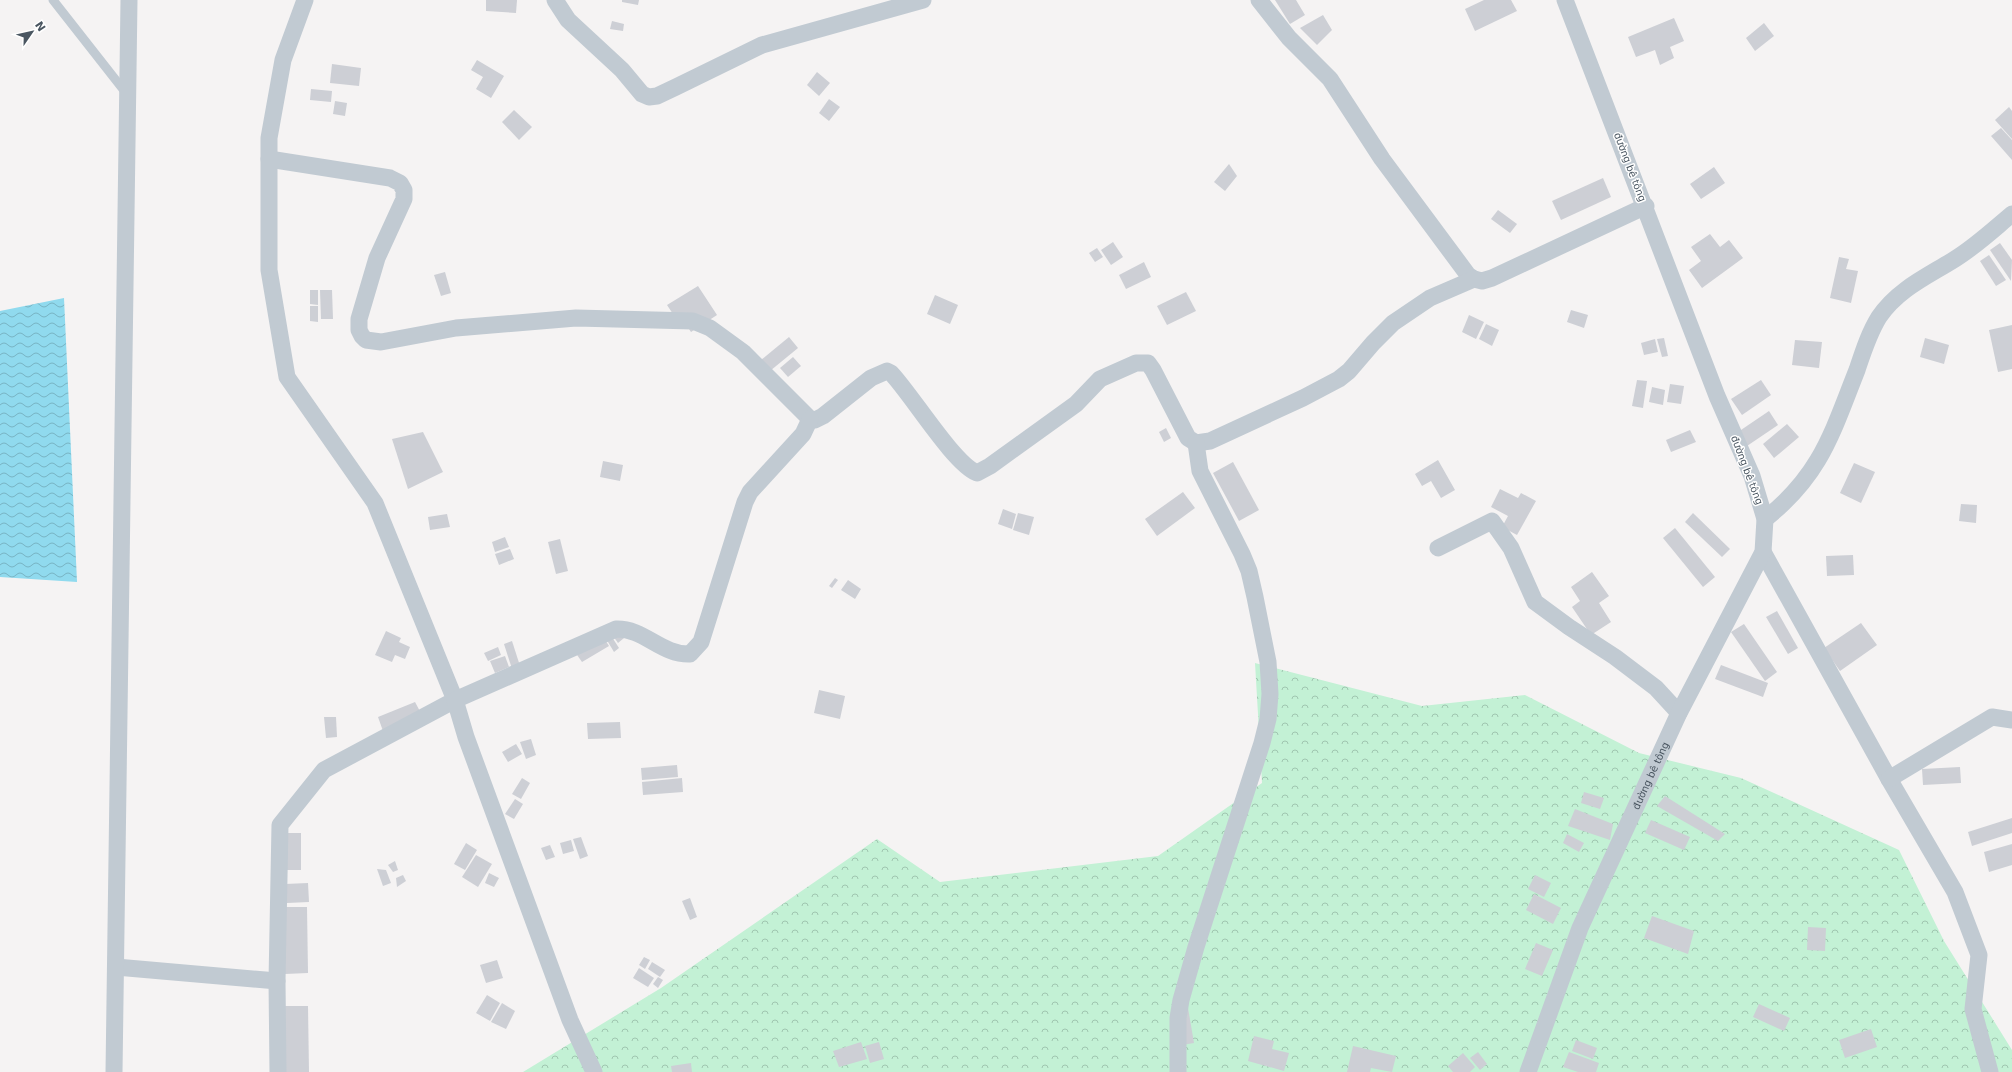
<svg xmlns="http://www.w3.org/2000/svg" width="2012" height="1072" viewBox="0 0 2012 1072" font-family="'DejaVu Sans',sans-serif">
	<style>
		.forest { fill: url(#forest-crowns) }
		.water { fill: url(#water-waves) }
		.building { fill: #cdcfd5 }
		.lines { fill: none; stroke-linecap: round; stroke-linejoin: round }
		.lane { stroke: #c1cad2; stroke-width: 9 }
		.street { stroke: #c1cad2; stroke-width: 17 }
		.labels { text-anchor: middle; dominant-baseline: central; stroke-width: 3; stroke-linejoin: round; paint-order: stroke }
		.street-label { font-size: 10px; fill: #4a5661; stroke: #fff }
	</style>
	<defs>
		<pattern id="forest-crowns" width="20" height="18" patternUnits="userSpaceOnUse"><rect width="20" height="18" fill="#c3f1d5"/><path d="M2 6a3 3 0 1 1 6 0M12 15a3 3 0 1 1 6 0" fill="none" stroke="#a0c6b0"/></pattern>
		<pattern id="water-waves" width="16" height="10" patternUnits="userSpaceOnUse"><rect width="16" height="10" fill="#90daee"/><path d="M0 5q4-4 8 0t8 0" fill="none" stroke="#78b4c4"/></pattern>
	</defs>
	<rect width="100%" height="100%" fill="#f5f3f3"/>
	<polygon class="forest" points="1255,663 1422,706 1525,695 1639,753 1741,778 1899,850 1944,941 2012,1050 2012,1072 523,1072 661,988 877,839 940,882 1158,856 1262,783"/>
	<polygon class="water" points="64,298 77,582 0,577 0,311"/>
	<g class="building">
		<polygon points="486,0 517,0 516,13 486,11"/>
		<polygon points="622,0 639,0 638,5 622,2"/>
		<polygon points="1275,0 1296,0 1305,15 1290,24"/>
		<polygon points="1484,0 1511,0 1517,11 1475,31 1465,9"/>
		<polygon points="1323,15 1332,30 1317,45 1300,28"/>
		<polygon points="1674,18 1684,41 1670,47 1674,58 1660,65 1655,50 1636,57 1628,37"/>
		<polygon points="612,21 624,24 623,31 610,29"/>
		<polygon points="1764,23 1774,36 1755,51 1746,38"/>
		<polygon points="477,60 504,76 491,98 476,89 483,77 471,70"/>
		<polygon points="332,64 361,68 359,86 330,83"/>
		<polygon points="817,72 830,83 819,96 807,85"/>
		<polygon points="311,89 332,91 331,102 310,100"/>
		<polygon points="829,99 840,107 829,121 819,113"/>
		<polygon points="335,101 347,103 345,116 333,114"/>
		<polygon points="2009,107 2012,111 2012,139 1995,120"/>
		<polygon points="514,110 532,127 519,140 502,122"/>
		<polygon points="2001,128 2012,140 2012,160 1991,136"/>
		<polygon points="1229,164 1237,176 1225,191 1214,182"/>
		<polygon points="1714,167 1725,183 1701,199 1690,184"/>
		<polygon points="1603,178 1611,197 1561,220 1552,201"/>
		<polygon points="1498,210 1517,224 1510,233 1491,219"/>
		<polygon points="1710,234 1720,247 1729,240 1743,258 1702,288 1689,270 1701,261 1691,247"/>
		<polygon points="1113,242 1123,257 1111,265 1101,250"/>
		<polygon points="2000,243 2012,260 2011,281 1990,250"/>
		<polygon points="1097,248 1103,257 1095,262 1089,253"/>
		<polygon points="1989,255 2006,280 1996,286 1980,261"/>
		<polygon points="1839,257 1849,259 1846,269 1858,271 1851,303 1830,298"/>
		<polygon points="1144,262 1151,277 1126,289 1119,275"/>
		<polygon points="445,272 451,293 441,296 434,275"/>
		<polygon points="698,286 717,315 691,332 683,320 679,323 667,305"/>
		<polygon points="310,290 318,290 318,305 310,304"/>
		<polygon points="320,290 332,290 333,319 321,319"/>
		<polygon points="1186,292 1196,311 1167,325 1157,306"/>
		<polygon points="935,295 958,305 950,324 927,314"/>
		<polygon points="310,306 318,306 318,322 310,321"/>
		<polygon points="1571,310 1588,315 1584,328 1567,322"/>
		<polygon points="1469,315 1484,322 1476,339 1462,332"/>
		<polygon points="1486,324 1499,330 1492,346 1479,339"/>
		<polygon points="2012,325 2012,369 1998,372 1989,330"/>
		<polygon points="789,337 798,348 770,371 761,360"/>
		<polygon points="1664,338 1668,356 1662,357 1657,339"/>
		<polygon points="1925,338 1949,345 1944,364 1920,357"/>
		<polygon points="1655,339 1658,352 1644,355 1641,343"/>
		<polygon points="1795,340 1822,342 1819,368 1792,365"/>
		<polygon points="793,357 801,366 788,377 780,368"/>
		<polygon points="1637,380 1647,381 1643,408 1632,406"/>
		<polygon points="1761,380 1771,395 1742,415 1731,399"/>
		<polygon points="1670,384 1684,386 1681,404 1667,402"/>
		<polygon points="1652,387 1665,390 1663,405 1649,402"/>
		<polygon points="1769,411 1778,425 1747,446 1738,432"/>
		<polygon points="1787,424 1799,437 1774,458 1763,444"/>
		<polygon points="1166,428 1171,438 1164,442 1159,432"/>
		<polygon points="1690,430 1696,442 1671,452 1666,440"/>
		<polygon points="423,432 443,472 408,489 392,439"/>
		<polygon points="1438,460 1455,490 1441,498 1431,481 1422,486 1415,474"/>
		<polygon points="603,461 623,465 620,481 600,477"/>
		<polygon points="1233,462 1259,510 1239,521 1213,473"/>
		<polygon points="1854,463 1875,472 1861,503 1840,493"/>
		<polygon points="1500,489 1518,498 1521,493 1536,501 1517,535 1502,527 1508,516 1491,507"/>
		<polygon points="1183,492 1195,508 1157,536 1145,519"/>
		<polygon points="1961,504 1977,505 1976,523 1959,521"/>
		<polygon points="1003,509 1016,514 1012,529 998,524"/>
		<polygon points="1018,513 1034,517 1029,535 1013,530"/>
		<polygon points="1693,513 1730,549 1722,557 1685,522"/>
		<polygon points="447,514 450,527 430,530 428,517"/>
		<polygon points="1675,528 1715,577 1703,587 1663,538"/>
		<polygon points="505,537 509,547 495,552 492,542"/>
		<polygon points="560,539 568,571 556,574 548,542"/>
		<polygon points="510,549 514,559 499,565 495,554"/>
		<polygon points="1853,555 1854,575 1827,576 1826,556"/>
		<polygon points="1592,572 1609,596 1599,603 1611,622 1591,635 1572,607 1580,601 1571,587"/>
		<polygon points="835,578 838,580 832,588 829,586"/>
		<polygon points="848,580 861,589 855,599 841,590"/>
		<polygon points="1777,611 1798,648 1788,654 1766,617"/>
		<polygon points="1861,623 1877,645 1840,671 1824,648"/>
		<polygon points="1744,624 1777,672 1765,681 1731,632"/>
		<polygon points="617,628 624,638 618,643 611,633"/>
		<polygon points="386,631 401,638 399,642 410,647 405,659 395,655 392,662 375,655"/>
		<polygon points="610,634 619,648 614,652 605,637"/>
		<polygon points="602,635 609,646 582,662 575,652"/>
		<polygon points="512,641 521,669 513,672 504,644"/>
		<polygon points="498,647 501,655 488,661 484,653"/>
		<polygon points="505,656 509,667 495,673 490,661"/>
		<polygon points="1721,665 1768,683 1763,697 1715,679"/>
		<polygon points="819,690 845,696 840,719 814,713"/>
		<polygon points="415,702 423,717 383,731 378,717"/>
		<polygon points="324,717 336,717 337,737 326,738"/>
		<polygon points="620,722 621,738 588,739 587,723"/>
		<polygon points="531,739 536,755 526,759 520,742"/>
		<polygon points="516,744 522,754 508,762 502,752"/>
		<polygon points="677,765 678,777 642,780 641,768"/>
		<polygon points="1960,767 1961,783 1923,785 1922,769"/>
		<polygon points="522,778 530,783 521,799 512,794"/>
		<polygon points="682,778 683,792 643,795 642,782"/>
		<polygon points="1584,792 1604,798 1600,809 1581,803"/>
		<polygon points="1665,796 1725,834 1718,841 1657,806"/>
		<polygon points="515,799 523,804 514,819 505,814"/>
		<polygon points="1575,809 1613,824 1610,840 1568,826"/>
		<polygon points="2012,818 2012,833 1972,846 1968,832"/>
		<polygon points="1651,820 1690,837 1684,850 1645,833"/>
		<rect x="285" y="833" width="16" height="37"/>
		<polygon points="1567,834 1584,843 1579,852 1563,843"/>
		<polygon points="581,837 588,856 580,859 573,839"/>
		<polygon points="571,840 574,851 563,854 560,843"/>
		<polygon points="466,843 477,850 465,870 454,864"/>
		<polygon points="2012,844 2012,865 1989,872 1984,852"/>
		<polygon points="550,845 555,857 546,860 541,848"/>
		<polygon points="476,855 492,864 478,887 462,877"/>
		<polygon points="395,861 398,870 393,872 388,865"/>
		<polygon points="377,869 386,870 391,883 383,886"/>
		<polygon points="489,873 499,878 494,887 485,883"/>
		<polygon points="403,875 406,881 397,887 396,878"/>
		<polygon points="1535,875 1551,883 1544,897 1528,889"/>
		<polygon points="308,883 309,902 287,903 285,884"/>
		<polygon points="1534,894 1561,908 1553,924 1526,910"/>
		<polygon points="690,898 697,917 690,920 682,901"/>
		<polygon points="284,907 307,907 308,973 285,974"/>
		<polygon points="1652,916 1694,931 1688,954 1644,938"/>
		<polygon points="1808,927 1826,928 1825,951 1807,950"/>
		<polygon points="1536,943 1553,950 1542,976 1525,969"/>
		<polygon points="644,957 650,960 645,969 639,965"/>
		<polygon points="497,960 503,978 486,983 480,965"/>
		<polygon points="652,962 665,970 660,977 648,969"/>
		<polygon points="639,968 654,978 648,987 633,978"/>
		<polygon points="658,977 663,980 658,988 653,984"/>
		<polygon points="487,995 500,1003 490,1021 476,1013"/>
		<polygon points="1187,1002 1194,1043 1182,1045"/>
		<polygon points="502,1003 515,1011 506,1029 491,1022"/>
		<polygon points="1759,1004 1790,1018 1784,1031 1753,1017"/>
		<polygon points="284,1006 308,1006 309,1072 285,1072"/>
		<polygon points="1871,1029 1877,1047 1845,1058 1839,1040"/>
		<polygon points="1254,1036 1274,1041 1272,1049 1289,1053 1284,1071 1248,1061"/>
		<polygon points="1576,1040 1597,1048 1593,1059 1572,1051"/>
		<polygon points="861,1042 867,1059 839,1067 833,1051"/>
		<polygon points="879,1042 884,1059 870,1063 865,1046"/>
		<polygon points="1353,1046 1396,1056 1392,1072 1371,1068 1370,1072 1347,1072"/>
		<polygon points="1478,1052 1487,1064 1480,1070 1470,1058"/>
		<polygon points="1569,1052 1599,1063 1596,1072 1578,1072 1563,1067"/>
		<polygon points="1463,1053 1475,1067 1470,1072 1453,1072 1448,1066"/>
		<polygon points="691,1063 692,1072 672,1072 671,1066"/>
	</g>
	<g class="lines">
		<polyline class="lane" points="53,0 126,93"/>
		<g class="street">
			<polyline points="555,0 568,20 622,70 642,94 649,97 657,96 676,87 762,45 923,0"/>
			<polyline points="1259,0 1289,38 1330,79 1382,159 1468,275 1474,279 1482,281 1492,278 1646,206"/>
			<path d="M 269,159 L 390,178 L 400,183 L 404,190 L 404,199 L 377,258 L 359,319 L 359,330 L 362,336 L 366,340 L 381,342 L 456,328 L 576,318 L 693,321 L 710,328 L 743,352 L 810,419 L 815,420 L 823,416 L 871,378 L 887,371 L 891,373 C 912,395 953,463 977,473 L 990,466 L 1076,404 L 1100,379 L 1136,363 L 1148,363 L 1153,370 L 1188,438 L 1196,443 L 1210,441 L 1303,398 L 1339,379 L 1349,371 L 1373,343 L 1393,323 L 1430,298 L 1474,279"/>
			<path d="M 1765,519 C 1821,475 1832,433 1857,370 C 1863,352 1869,333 1879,317 C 1898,289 1928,276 1955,259 C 1976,246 1994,229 2012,214"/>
			<polyline points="1438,548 1492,521 1511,548 1535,602 1569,627 1615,657 1656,688 1679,713"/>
			<polyline points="1763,552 1889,779 1955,892 1979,955 1973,1009 1990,1072"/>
			<polyline points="1889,779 1992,717 2012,720"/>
			<polyline points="116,967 277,981"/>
			<polyline points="114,1072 129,0"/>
			<polyline points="278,1072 277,981 280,825 324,770 455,700 375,503 287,377 269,270 269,138 283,60 305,0"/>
			<path d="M 594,1072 L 570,1020 L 466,737 L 455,700 L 616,629 C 644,628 661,655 690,654 L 701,642 L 745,502 L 750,492 L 803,434 L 810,419"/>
			<polyline points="1178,1072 1178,1018 1181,1000 1196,947 1262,743 1268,719 1270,694 1268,662 1255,597 1249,571 1242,554 1200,471 1196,443"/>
			<path id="s1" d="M 1528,1072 L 1580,928 L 1679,713 L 1763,552 L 1765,519 L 1752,476 L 1717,396 L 1565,0"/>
		</g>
	</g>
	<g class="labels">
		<g class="street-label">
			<text transform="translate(1630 167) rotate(69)">đường bê tông</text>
			<text transform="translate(1747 470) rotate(69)">đường bê tông</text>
			<text stroke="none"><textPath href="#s1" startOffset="321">đường bê tông</textPath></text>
		</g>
	</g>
	<g transform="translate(32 32) rotate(56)" stroke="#ffffff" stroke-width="3" paint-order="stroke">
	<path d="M0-3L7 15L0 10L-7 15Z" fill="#4a5661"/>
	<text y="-6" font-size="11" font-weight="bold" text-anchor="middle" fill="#4a5661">N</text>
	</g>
</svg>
